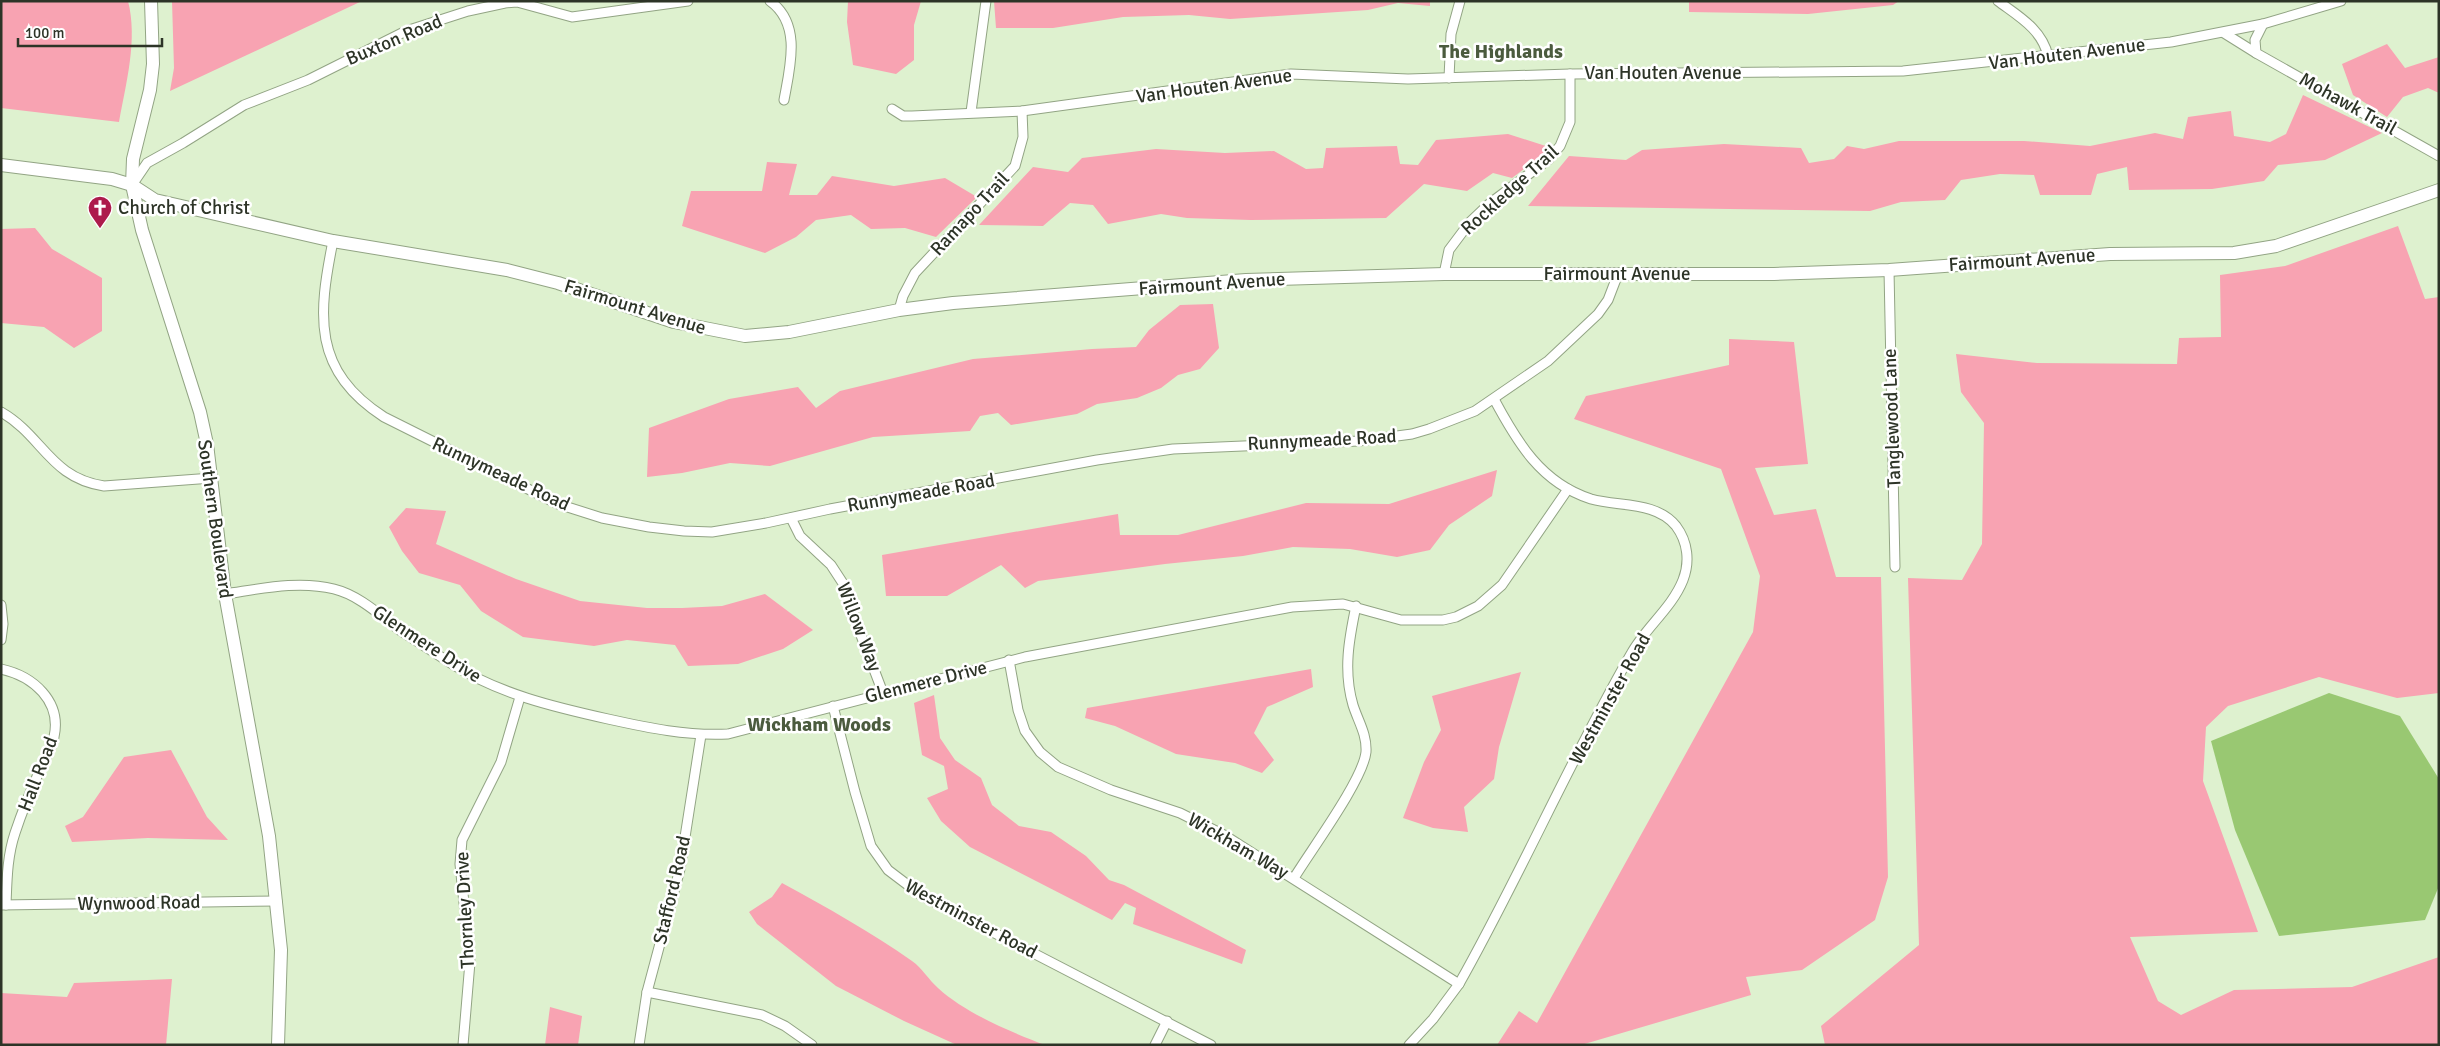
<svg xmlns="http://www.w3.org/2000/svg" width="2440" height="1046" viewBox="0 0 2440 1046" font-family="Signika,sans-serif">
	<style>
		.green { fill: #f8a3b2 }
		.water { fill: #99c872 }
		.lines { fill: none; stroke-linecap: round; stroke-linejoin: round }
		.minor-casing { stroke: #92a484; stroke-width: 11 }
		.secondary-casing { stroke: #92a484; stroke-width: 14 }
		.minor { stroke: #fff; stroke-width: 9 }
		.secondary { stroke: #fff; stroke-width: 12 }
		.labels { text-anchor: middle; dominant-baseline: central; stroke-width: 5; stroke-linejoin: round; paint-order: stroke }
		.street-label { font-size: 19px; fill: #2d3427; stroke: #fff }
		.poi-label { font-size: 19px; fill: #2d3427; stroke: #fff; text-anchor: start }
		.neighbourhood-label { font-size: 20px; font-weight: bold; fill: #4b5b3e; stroke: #fff }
	</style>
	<rect width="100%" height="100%" fill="#def1cf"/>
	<g class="green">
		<path d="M 1,1 L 128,1 C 138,40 126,83 119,122 L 1,108 Z"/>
		<polygon points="172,1 362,1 170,91 174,68"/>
		<polygon points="848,1 921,1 914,25 914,60 896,74 853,65 847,22"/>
		<polygon points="994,1 1430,1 1430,6 1398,3 1368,10 1230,19 1189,15 1123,17 1053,28 996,28"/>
		<polygon points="1689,1 1899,1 1893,5 1808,14 1689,12"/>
		<polygon points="2387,44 2405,68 2439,57 2439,93 2428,88 2403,97 2387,117 2353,95 2342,64"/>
		<polygon points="2303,95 2382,133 2325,160 2278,165 2264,181 2212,189 2129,190 2127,167 2097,174 2091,195 2040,195 2034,175 2000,174 1961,180 1945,200 1901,202 1870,211 1528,206 1569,156 1626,160 1642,150 1724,144 1801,148 1809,163 1834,159 1847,146 1864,149 1899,141 2024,141 2090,146 2155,133 2183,139 2188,117 2231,111 2234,136 2270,142 2286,134"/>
		<polygon points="1508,134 1552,148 1512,178 1493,173 1467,191 1424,184 1386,218 1251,220 1187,218 1161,214 1108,224 1093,205 1070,203 1043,226 979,225 1033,167 1068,172 1082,158 1156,149 1225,153 1274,151 1306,169 1323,168 1326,148 1397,146 1400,164 1418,165 1436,140"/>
		<polygon points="767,162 797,164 789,195 817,195 832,176 894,186 945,178 977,197 936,237 905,228 871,229 851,215 816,220 796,237 765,253 682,226 691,191 762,191"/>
		<polygon points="2398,226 2425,299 2439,297 2439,693 2397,698 2319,677 2228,706 2206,727 2203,781 2258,932 2130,937 2158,1001 2181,1015 2234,990 2352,987 2439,957 2439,1045 1825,1045 1821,1026 1919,945 1908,578 1962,580 1982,544 1984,423 1961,392 1956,354 2037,363 2177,364 2179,338 2221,337 2220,275 2285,266"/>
		<polygon points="35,228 52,249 102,278 102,331 74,348 44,327 1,323 1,229"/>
		<polygon points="1213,304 1219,348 1200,369 1178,375 1161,388 1137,398 1097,404 1077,414 1011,425 998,413 980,416 970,431 873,437 770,466 730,463 682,473 647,477 649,428 729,399 798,387 816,408 840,391 973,359 1092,349 1136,347 1149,330 1180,305"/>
		<polygon points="1729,339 1794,342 1808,464 1755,468 1774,515 1816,509 1836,577 1881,577 1888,877 1875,920 1802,970 1746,977 1751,995 1581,1045 1497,1045 1519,1011 1537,1023 1753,632 1760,576 1721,469 1574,419 1586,396 1729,365"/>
		<polygon points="1497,470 1492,496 1449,525 1430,550 1397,557 1350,549 1293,547 1243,556 1165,564 1038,581 1025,588 1001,565 947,596 886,596 882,555 1118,514 1120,535 1178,535 1306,503 1389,504"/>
		<polygon points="406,508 446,511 436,544 516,579 580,601 647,608 682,608 722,606 765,594 813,630 783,649 738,664 688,666 675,645 627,640 594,646 523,637 481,611 460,585 419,573 402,551 389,527"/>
		<polygon points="1311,669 1313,687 1267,707 1254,733 1274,760 1262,773 1235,763 1176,754 1115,726 1085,718 1087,708"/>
		<polygon points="1521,672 1499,747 1494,779 1464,807 1468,832 1433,828 1403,818 1424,762 1441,730 1432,696"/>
		<polygon points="934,695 940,738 955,760 981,778 992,805 1019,826 1051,832 1086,856 1109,880 1124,885 1246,950 1242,964 1133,924 1136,908 1125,903 1112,920 970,847 941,821 927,798 948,789 944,766 922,755 914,703"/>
		<polygon points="171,750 207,817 228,840 148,838 72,842 65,826 83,817 124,757"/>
		<path d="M 782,883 C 826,907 871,932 912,961 C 922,968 929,980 938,988 C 965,1013 1011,1032 1045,1045 L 957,1045 L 904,1021 L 836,986 L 757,924 L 749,912 L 772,897 Z"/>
		<polygon points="172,979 166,1045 1,1045 1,993 67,997 74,983"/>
		<polygon points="550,1007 582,1016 578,1045 545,1045"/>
	</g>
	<polygon class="water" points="2329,693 2400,716 2439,779 2439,886 2425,920 2279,936 2235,830 2211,741"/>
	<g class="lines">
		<defs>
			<g id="minor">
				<path d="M 770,1 C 802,24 790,67 784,100"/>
				<path d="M 1998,1 C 2018,16 2042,29 2048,56"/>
				<polyline points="2263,24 2255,40 2256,53 2439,156"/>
				<polyline points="2224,33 2256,53"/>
				<polyline points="1449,78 1451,34 1460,1"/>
				<polyline points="892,109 903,116 912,116 1022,111 1291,74 1408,79 1570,74 1903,71 2171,42 2263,24 2341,1"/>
				<polyline points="971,112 986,1"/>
				<polyline points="132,185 147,163 183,143 244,105 308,80 406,31 468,11 505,3 517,2 572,17 688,1"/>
				<path d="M 333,241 C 318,315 312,371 384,417 L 558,504 L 602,518 L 649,527 L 684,531 L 712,532 L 766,523 L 830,509 L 1097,460 L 1173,449 L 1359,441 L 1412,434 L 1429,429 L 1475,411 L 1548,361 L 1598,314 L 1608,300 L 1618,274"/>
				<polyline points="1889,270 1895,567"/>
				<polyline points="1444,274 1449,250 1470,222 1489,204 1549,159 1560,146 1570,122 1570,74"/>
				<polyline points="899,310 903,296 915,273 1015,166 1023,137 1022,111"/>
				<path d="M 1,412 C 43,436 50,478 104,486 L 212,478"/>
				<polyline points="791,518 800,536 831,565 846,588 857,625 883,693"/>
				<path d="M 225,594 C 260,589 298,580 334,589 C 359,595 381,616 401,631 C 418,642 435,653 452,664 C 499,694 554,707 608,719 C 649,728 686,736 728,734 L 1025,657 L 1292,607 L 1343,604 L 1401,620 L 1443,620 L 1456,617 L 1478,606 L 1502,585 L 1568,489"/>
				<polyline points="1,605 3,624 1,640"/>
				<polyline points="1009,660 1018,710 1025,731 1040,752 1058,767 1111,790 1180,813 1224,835 1459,984"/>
				<path d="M 1,669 C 33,676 62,701 54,737 C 52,749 44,760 39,772 C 30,792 22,812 15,833 C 7,857 7,880 6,905"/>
				<polyline points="833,706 855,792 871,846 888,870 921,895 1211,1045"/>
				<path d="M 1294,878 C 1311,850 1363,780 1366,752 C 1367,734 1358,721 1353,705 C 1343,671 1349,639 1356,606"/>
				<polyline points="1,905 277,901"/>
				<polyline points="647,992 762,1015 785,1026 812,1045"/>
				<polyline points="463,1045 470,962 460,864 462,840 501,762 520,697"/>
				<polyline points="639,1045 647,992 680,869 701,735"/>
				<polyline points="1155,1045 1167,1021"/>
				<path d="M 1409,1045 L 1433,1019 L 1459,984 C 1520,876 1569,762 1631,654 C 1645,628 1672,608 1683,580 C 1690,562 1688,542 1676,526 C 1656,501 1619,507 1591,499 C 1541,483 1517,442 1494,399"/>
			</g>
			<g id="secondary">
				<polyline points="151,1 153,64 150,90 133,159 132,185 142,230 200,412 207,444 225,594 269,836 281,950 278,1045"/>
				<polyline points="1,165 112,179 132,185 155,200 333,241 507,270 558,283 674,322 745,336 789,332 899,310 953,303 1246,280 1444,274 1774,274 1889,270 2110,254 2234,253 2276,246 2439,190"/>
			</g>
		</defs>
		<use href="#minor" class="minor-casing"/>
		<use href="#secondary" class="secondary-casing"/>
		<use href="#minor" class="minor"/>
		<use href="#secondary" class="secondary"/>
	</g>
	<defs>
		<symbol id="church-pin" viewBox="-11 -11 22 30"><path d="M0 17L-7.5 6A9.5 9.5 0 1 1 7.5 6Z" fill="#ad1b4c" stroke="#fff"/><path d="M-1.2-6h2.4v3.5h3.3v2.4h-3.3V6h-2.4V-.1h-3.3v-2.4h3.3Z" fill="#fff"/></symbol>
	</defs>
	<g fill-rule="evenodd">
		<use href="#church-pin" x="86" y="194" width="28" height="38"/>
	</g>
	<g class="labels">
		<g class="street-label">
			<text transform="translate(394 40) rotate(-23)">Buxton Road</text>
			<text transform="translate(2067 54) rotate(-7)">Van Houten Avenue</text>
			<text x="1663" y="73">Van Houten Avenue</text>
			<text transform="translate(1214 86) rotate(-8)">Van Houten Avenue</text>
			<text transform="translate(2348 104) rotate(29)">Mohawk Trail</text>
			<text transform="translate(1510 190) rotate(-42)">Rockledge Trail</text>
			<text transform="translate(970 214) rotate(-47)">Ramapo Trail</text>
			<text transform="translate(2022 260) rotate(-4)">Fairmount Avenue</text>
			<text x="1617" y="274">Fairmount Avenue</text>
			<text transform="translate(1212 284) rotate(-4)">Fairmount Avenue</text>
			<text transform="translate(635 307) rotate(17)">Fairmount Avenue</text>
			<text transform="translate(1892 418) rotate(-92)">Tanglewood Lane</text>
			<text transform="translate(1322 440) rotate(-3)">Runnymeade Road</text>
			<text transform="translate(501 474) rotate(25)">Runnymeade Road</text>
			<text transform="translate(921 493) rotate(-10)">Runnymeade Road</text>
			<text transform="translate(215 519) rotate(82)">Southern Boulevard</text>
			<text transform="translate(859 627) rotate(69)">Willow Way</text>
			<text transform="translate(427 644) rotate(33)">Glenmere Drive</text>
			<text transform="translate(926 682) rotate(-14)">Glenmere Drive</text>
			<text transform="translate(1610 699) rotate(-61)">Westminster Road</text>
			<text transform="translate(38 774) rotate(-69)">Hall Road</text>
			<text transform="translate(1238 846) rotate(30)">Wickham Way</text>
			<text transform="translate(672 890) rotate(-77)">Stafford Road</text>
			<text transform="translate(139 903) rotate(-1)">Wynwood Road</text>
			<text transform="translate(465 910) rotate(-93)">Thornley Drive</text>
			<text transform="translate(971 919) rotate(28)">Westminster Road</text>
		</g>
		<g class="poi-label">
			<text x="118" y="208">Church of Christ</text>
		</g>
		<g class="neighbourhood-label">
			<text x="1501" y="51">The Highlands</text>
			<text x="819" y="724">Wickham Woods</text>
		</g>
	</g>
	<rect width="2440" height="1046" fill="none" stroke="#2d3427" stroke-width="5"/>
	<path d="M18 38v8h144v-8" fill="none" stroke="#2d3427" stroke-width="2.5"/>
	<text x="25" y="38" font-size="15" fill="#2d3427" stroke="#ffffff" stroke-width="4" paint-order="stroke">100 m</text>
</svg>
